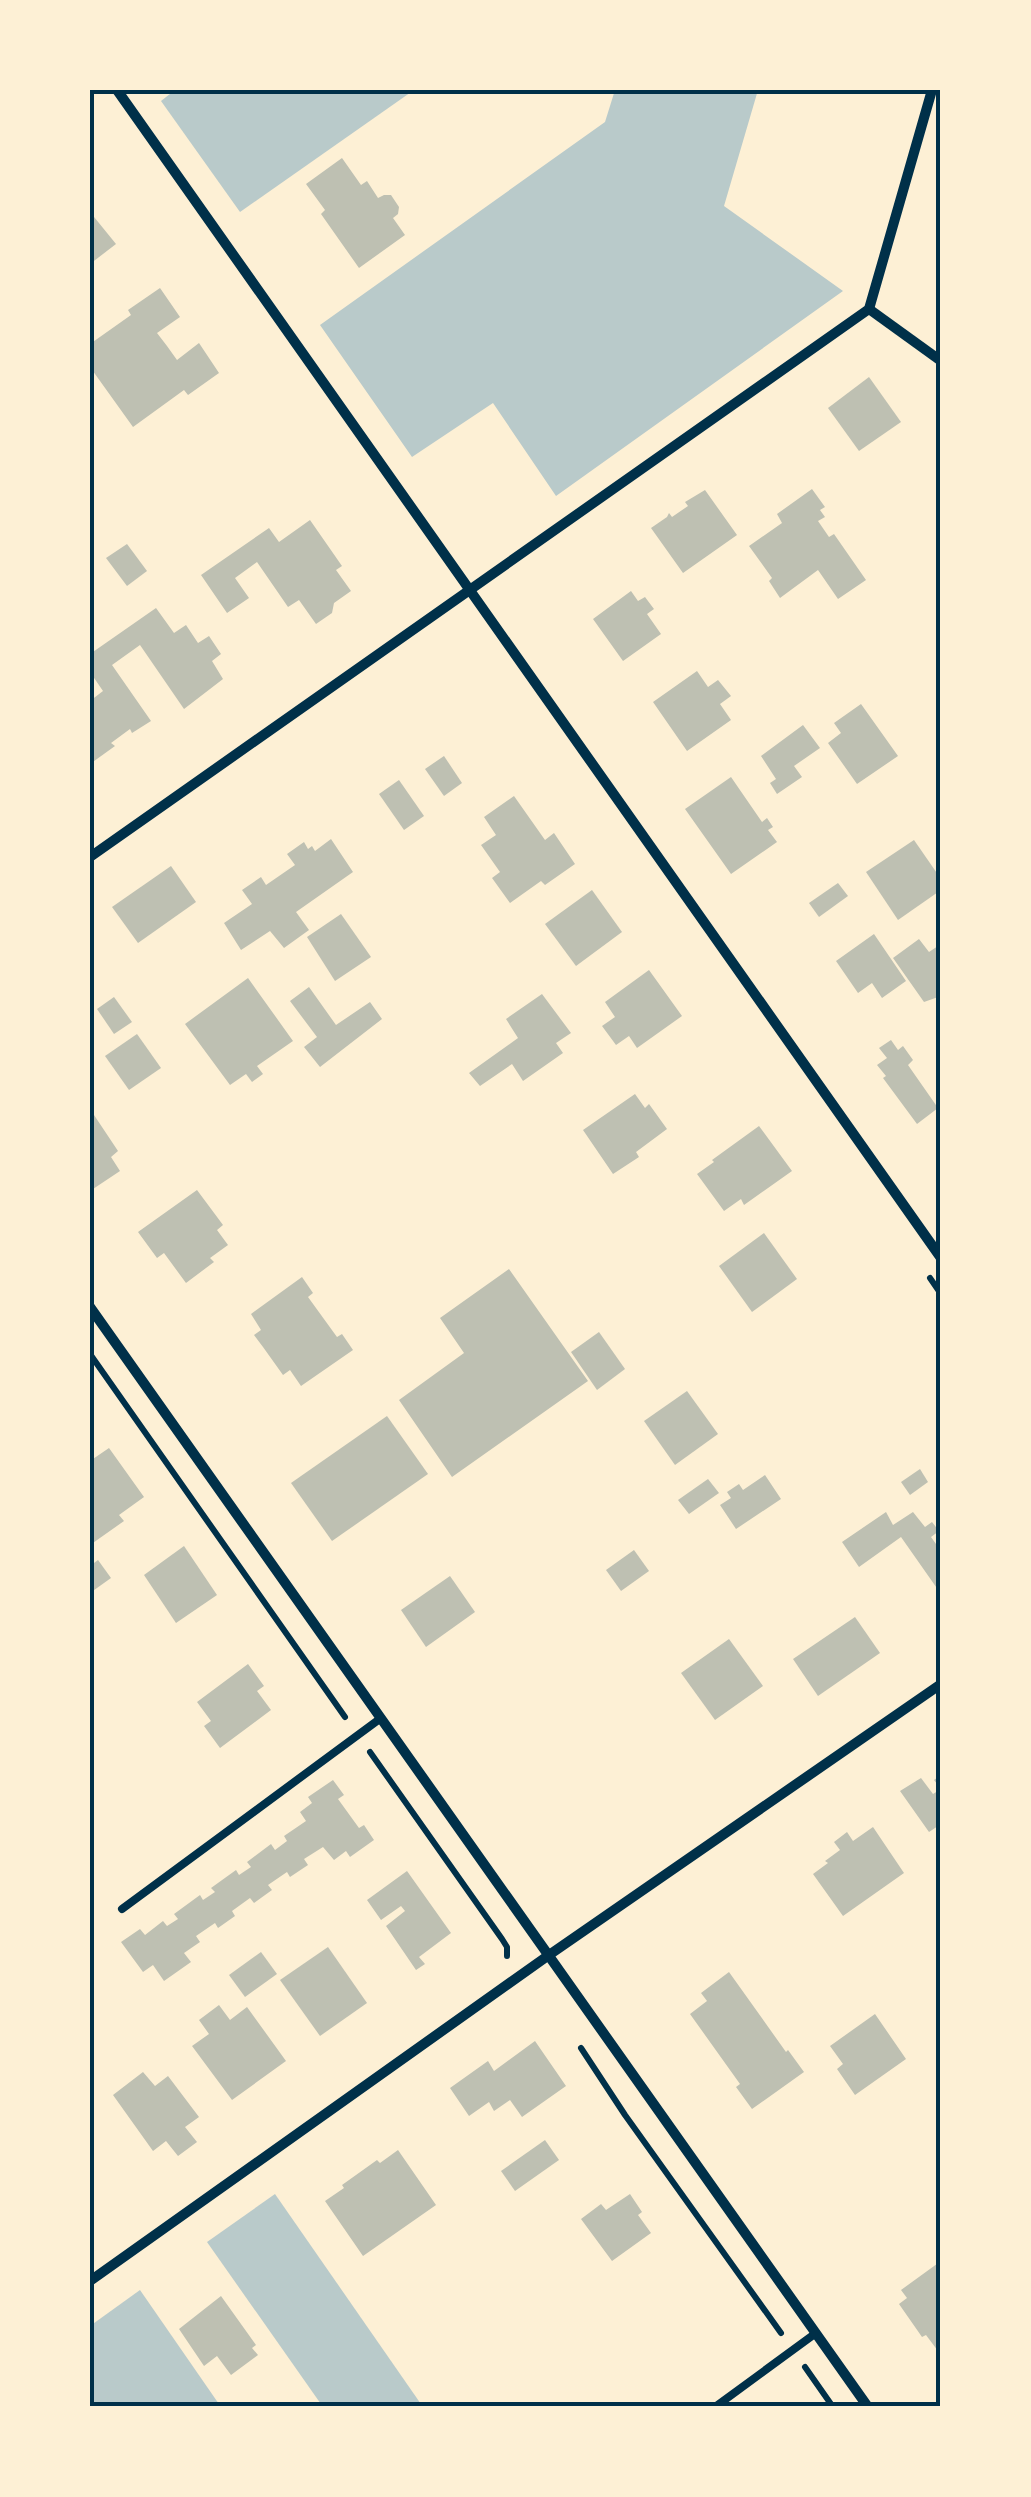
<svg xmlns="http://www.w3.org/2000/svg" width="1031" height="2497" viewBox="0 0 1031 2497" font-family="Raleway,sans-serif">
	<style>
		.green { fill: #b9caca }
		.building { fill: #bec0b2 }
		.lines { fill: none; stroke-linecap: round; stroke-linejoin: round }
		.path { stroke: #003049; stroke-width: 6 }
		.service { stroke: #003049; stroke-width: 8 }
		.minor { stroke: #003049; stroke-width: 10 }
		.neatline { fill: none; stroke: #003049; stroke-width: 4 }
	</style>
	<rect width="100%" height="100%" fill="#fdf0d5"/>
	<g class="green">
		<polygon points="175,90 414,90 240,212 161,101"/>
		<polygon points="615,90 758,90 724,206 843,291 556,496 493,403 412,457 320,325 605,122"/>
		<polygon points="275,2194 423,2407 323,2407 207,2242"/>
		<polygon points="140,2290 221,2407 90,2407 90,2326"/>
	</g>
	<g class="building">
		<polygon points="342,158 361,185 367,181 378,198 384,195 391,195 399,207 398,214 393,218 405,235 359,268 321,214 325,210 306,184"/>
		<polygon points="90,212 116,244 90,264"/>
		<polygon points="160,288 180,317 157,333 167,346 177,360 199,343 219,373 188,395 184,390 133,427 90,367 90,344 131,315 128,310"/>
		<polygon points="869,377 901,422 859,451 828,408"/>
		<polygon points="812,489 825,507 820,510 825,517 818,521 829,537 834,534 866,580 838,599 818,570 780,598 769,581 772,578 749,546 782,523 777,514"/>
		<polygon points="705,490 737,535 683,573 651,528 667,517 669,513 672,517 688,506 685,502"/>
		<polygon points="310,520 342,566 336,570 351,591 334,603 332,613 316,624 299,600 288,607 257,562 235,578 249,598 227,613 201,575 269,528 279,542"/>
		<polygon points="127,544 147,571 127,586 106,558"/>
		<polygon points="631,591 638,601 645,597 654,609 647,614 661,634 623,661 593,619"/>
		<polygon points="156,608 174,633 186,625 198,643 209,636 221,654 212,661 223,679 184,709 140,645 112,665 151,721 132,733 130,729 111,743 115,746 90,764 90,701 103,691 90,672 90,654"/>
		<polygon points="697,671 708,687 718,680 731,696 720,704 731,720 687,751 653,702"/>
		<polygon points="861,704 898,756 857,784 828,743 841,733 834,723"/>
		<polygon points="803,725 820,748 794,766 802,777 777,794 770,783 776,779 761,756"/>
		<polygon points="444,756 462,783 444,796 425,769"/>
		<polygon points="731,777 762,822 767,818 773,827 768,830 777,842 731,874 685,809"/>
		<polygon points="399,780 424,816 404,830 379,794"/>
		<polygon points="514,796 545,840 554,833 575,864 545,885 541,881 510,903 492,878 500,872 481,845 496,835 484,817"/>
		<polygon points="331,839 353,872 296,912 309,930 284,948 270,931 241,950 224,923 252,904 242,890 261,877 266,885 295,865 287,854 304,842 308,849 312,846 315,851"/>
		<polygon points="914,840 941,879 941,890 898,920 866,872"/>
		<polygon points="171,866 196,902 138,943 112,907"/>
		<polygon points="838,883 848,896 819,917 809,903"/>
		<polygon points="592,890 622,932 576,966 545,924"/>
		<polygon points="341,914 371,957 335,981 307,937"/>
		<polygon points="874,934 906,981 882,998 872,983 858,993 836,961"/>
		<polygon points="919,939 929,952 941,944 941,996 924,1002 893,958"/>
		<polygon points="649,970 682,1016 637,1048 629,1036 616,1045 602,1026 615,1017 605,1002"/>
		<polygon points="248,978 293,1041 257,1066 263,1074 252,1082 246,1074 230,1085 185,1024"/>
		<polygon points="309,987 336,1025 370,1002 382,1019 320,1067 304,1047 317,1037 290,1001"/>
		<polygon points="542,994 571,1033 556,1043 563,1053 523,1081 512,1064 480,1086 469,1073 518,1038 506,1019"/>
		<polygon points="114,997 132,1022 114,1034 97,1009"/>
		<polygon points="137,1034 161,1068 129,1090 105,1056"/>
		<polygon points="891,1040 898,1050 903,1046 913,1060 908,1065 938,1108 917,1124 883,1078 886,1076 877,1065 887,1058 879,1048"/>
		<polygon points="635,1094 645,1108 649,1104 667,1129 636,1152 639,1157 613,1174 583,1130"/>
		<polygon points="94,1115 118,1151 111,1157 120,1171 90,1191 90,1118"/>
		<polygon points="759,1126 792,1171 744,1205 741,1199 724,1211 697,1174 714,1162 712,1160"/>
		<polygon points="197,1190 223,1225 217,1230 228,1245 210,1258 214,1262 186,1283 164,1253 157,1258 138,1232"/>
		<polygon points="764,1233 797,1279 752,1312 719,1266"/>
		<polygon points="509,1269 588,1381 452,1477 399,1400 464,1353 440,1318"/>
		<polygon points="302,1277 313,1293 308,1297 337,1337 342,1334 353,1350 301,1386 290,1370 283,1375 263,1347 254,1335 261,1330 251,1314"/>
		<polygon points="599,1332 625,1369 597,1390 571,1352"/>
		<polygon points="687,1391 718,1434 675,1465 644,1421"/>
		<polygon points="387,1416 428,1474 332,1541 291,1483"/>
		<polygon points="109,1448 144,1497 119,1515 124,1521 90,1545 90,1461"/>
		<polygon points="920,1469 928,1482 910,1495 901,1482"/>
		<polygon points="765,1475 781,1499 736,1529 720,1505 731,1498 727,1492 739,1484 743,1490"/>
		<polygon points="708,1479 719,1493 689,1514 678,1500"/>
		<polygon points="886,1512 893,1525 913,1512 925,1527 932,1522 939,1531 931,1537 941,1551 941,1594 901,1537 859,1567 842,1542"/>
		<polygon points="184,1546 217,1595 176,1623 144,1575"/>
		<polygon points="634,1550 649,1571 621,1591 606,1570"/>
		<polygon points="98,1560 111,1578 90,1593 90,1566"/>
		<polygon points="450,1576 475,1612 426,1647 401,1610"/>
		<polygon points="855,1617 880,1653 818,1696 793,1659"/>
		<polygon points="729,1639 763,1686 715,1720 681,1673"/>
		<polygon points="248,1664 264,1686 257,1691 271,1710 220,1748 204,1726 211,1721 197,1702"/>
		<polygon points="941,1775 941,1824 929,1832 900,1791 921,1778 933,1794 941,1789 934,1780"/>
		<polygon points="333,1780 344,1795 338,1799 359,1828 364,1825 374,1840 350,1857 346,1851 334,1860 323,1847 304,1859 308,1865 290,1877 287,1872 268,1885 272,1890 254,1903 250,1898 232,1911 235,1916 218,1928 215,1923 196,1936 200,1942 184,1953 191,1962 164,1981 153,1965 143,1972 121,1942 140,1929 145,1935 163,1921 167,1926 178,1919 174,1914 200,1895 203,1900 215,1892 211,1888 236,1870 239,1875 251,1867 247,1862 271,1844 275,1850 287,1841 284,1836 306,1821 300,1812 312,1803 308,1797"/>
		<polygon points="873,1827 904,1873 843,1916 813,1874 828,1863 825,1861 840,1850 834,1842 847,1832 853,1841"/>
		<polygon points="407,1871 451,1933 419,1957 425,1964 416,1970 386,1926 405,1911 401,1906 381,1920 367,1900"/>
		<polygon points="328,1947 367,2003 320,2036 280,1980"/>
		<polygon points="261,1952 277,1974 245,1997 229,1975"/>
		<polygon points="729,1972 786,2052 788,2050 804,2072 752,2109 736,2087 740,2084 690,2014 707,2001 701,1993"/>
		<polygon points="219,2005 230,2020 247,2007 286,2061 232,2100 192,2046 209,2034 199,2020"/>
		<polygon points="875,2014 906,2059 855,2095 837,2069 843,2064 830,2046"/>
		<polygon points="535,2041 566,2086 522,2117 510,2100 494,2111 489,2102 469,2116 450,2088 488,2061 494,2071"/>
		<polygon points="143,2072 155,2086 168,2076 199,2117 185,2127 197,2142 178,2156 166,2141 153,2151 113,2095"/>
		<polygon points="545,2140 559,2160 515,2191 501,2171"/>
		<polygon points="398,2150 436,2205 363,2256 325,2201 344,2188 342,2185 377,2160 380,2163"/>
		<polygon points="630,2194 642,2212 638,2215 651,2233 612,2261 581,2219 601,2204 606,2210"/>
		<polygon points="941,2261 941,2355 926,2335 922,2337 899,2304 907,2298 901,2290"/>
		<polygon points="221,2296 256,2345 252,2348 258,2355 231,2375 217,2356 204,2366 179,2329"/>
	</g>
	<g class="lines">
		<g class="path">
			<polyline points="930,1278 941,1294"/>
			<polyline points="90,1354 345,1717"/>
			<polyline points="370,1752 502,1939 507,1947 507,1956"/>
			<polyline points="581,2048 625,2115 781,2333"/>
			<polyline points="805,2367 833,2407"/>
		</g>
		<g class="service">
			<polyline points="122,1909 381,1718"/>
			<polyline points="715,2407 816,2333"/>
		</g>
		<g class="minor">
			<polyline points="117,90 941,1258"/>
			<polyline points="869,309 941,361"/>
			<polyline points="90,857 869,309 932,90"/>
			<polyline points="90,1307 868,2407"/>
			<polyline points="90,2281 549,1955 941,1684"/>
		</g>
	</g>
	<rect width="1031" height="2497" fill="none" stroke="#fdf0d5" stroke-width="185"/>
	<rect x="92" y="92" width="846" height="2312" class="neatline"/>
</svg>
